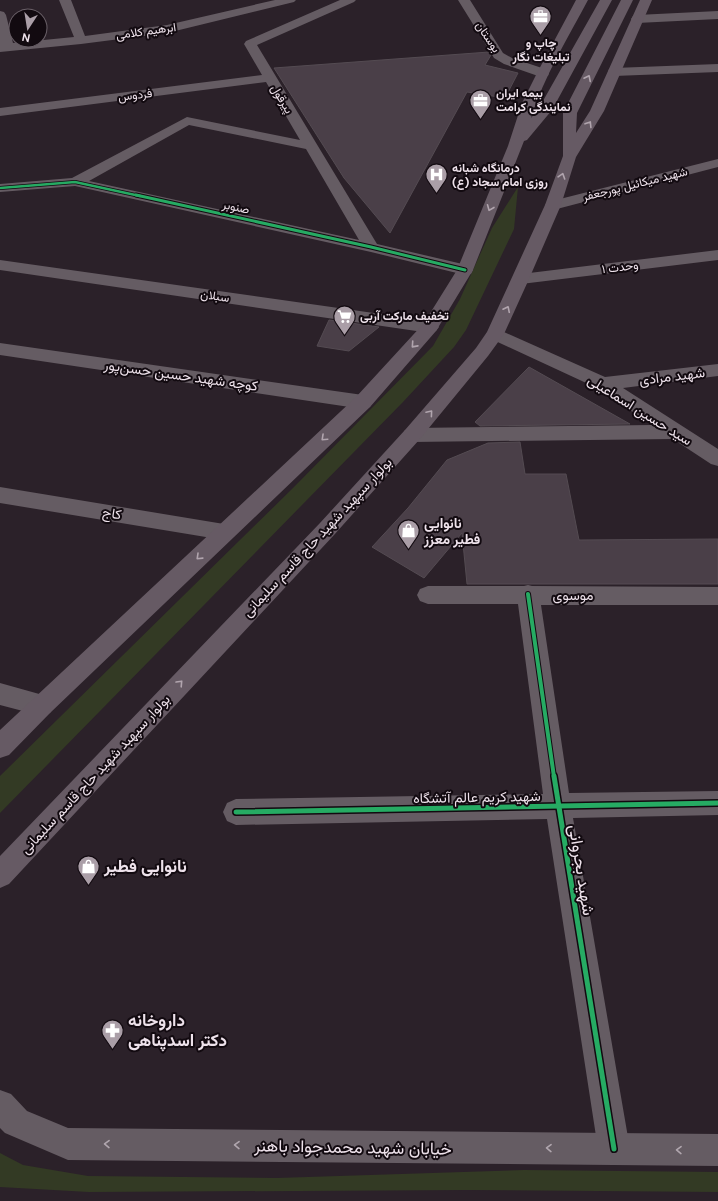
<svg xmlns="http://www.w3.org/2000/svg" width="718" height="1201" viewBox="0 0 718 1201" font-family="'DM Sans',Vazirmatn,sans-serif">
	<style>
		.green { fill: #333a24 }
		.building { fill: #4a3f48; stroke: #544b52 }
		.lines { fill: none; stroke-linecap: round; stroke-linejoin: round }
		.street { fill: #655c63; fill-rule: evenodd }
		.secondary { fill: #655c63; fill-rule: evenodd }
		.primary { fill: #665a64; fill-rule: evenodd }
		.cycleway-far3-casing { stroke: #120a10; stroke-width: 4 }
		.cycleway-far2-casing { stroke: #120a10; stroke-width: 5 }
		.cycleway-far1-casing { stroke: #120a10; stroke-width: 6 }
		.cycleway-casing { stroke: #120a10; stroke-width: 8 }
		.cycleway-far3 { stroke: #26ab63; stroke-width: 2.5 }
		.cycleway-far2 { stroke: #26ab63; stroke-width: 3 }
		.cycleway-far1 { stroke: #26ab63; stroke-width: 4 }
		.cycleway { stroke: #26ab63; stroke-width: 5 }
		.oneway { stroke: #b1a5ae }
		.oneway2 { stroke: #b0a6ae }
		.labels { text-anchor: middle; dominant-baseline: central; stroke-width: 4; stroke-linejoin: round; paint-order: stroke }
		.far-street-label { font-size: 12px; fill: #eee2eb; stroke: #120a10 }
		.far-poi-label { font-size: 12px; font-weight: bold; fill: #eee2eb; stroke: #120a10; text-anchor: start }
		.street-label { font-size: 14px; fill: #eee2eb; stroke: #120a10 }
		.poi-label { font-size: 14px; font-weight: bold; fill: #eee2eb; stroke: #120a10; text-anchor: start }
		.near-poi-label { font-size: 17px; font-weight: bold; fill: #eee2eb; stroke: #120a10; text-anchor: start }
		.near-street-label { font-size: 17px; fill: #eee2eb; stroke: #120a10 }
	</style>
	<rect width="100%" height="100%" fill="#2b2129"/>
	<g class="green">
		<polygon points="518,187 514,229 466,330 454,347 403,402 0,813 0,776 293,488 433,346 460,299 492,228"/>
		<polygon points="0,1153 23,1165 88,1176 277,1178 524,1170 718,1172 718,1192 467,1190 89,1192 0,1187"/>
	</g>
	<g class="building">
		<polygon points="489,52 491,55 485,65 518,73 505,98 467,92 390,233 344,178 274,68"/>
		<polygon points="329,320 379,327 349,351 317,346"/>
		<polygon points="529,367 630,424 480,426 475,422"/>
		<polygon points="520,442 525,474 566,474 579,540 718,539 718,584 467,584 462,533 424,578 372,547 408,508 447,460 488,443"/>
	</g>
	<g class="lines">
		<g class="street">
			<polygon points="59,0 71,0 85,36 167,25 275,0 296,0 294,2 167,33 81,44 0,52 0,11 4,12 6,15 13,43 74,37"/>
			<path d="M 340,0 L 356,0 L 354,2 L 257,45 L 377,244 L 471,266 L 473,270 L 471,274 L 465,275 L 371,252 L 75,186 L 0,192 L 0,184 L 72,178 L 187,117 L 300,140 L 266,82 L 0,116 L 0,108 L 262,75 L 244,44 L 246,41 ZM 189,125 L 306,149 L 359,240 L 89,181 Z"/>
			<polygon points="458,0 470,0 503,53 512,58 548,70 549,73 548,76 538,76 504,64 494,58"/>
			<polygon points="718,11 718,19 637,23 633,22 631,19 633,16 637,15"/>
			<polygon points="718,64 718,72 614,76 609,75 608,72 609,69 614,68"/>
			<polygon points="718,159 718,167 553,210 548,208 545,205 548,202"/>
			<polygon points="718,250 718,260 521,284 515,283 513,279 515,275 521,274"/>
			<polygon points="0,260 430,321 436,323 439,327 436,331 430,333 0,270"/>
			<polygon points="495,328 605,377 718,364 718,376 623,388 718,449 718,466 711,464 673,439 412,442 405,440 402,435 405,430 412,428 652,425 597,388 489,338 486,334 489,330"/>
			<polygon points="0,343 363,395 370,397 372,402 370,407 363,409 0,355"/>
			<polygon points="0,487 224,524 231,526 234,532 231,538 224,540 0,503"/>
			<polygon points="528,585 532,586 718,587 718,605 541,605 569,793 718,791 718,815 573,818 630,1149 625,1160 614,1165 603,1160 598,1149 547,819 236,825 227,821 223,812 227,803 236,799 543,794 518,604 428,604 420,601 417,595 420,589 428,586 524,586"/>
			<polygon points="0,683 50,697 54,705 50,713 42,716 0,705"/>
		</g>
		<polygon class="secondary" points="0,1090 11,1094 27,1111 68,1128 718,1134 718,1166 68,1160 5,1133 0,1128"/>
		<g class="primary">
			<path d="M 576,0 L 588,0 C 568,38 544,76 531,118 L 539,108 L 600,0 L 612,0 L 552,110 L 527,140 L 524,141 L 473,270 L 436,331 L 370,407 L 50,713 L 9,755 L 0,758 L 0,730 L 356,397 L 424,323 L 457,270 L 508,146 L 522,103 L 537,73 Z"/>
			<polygon points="621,0 633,0 577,113 576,133 590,111 640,0 652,0 604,111 576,157 561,205 529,279 504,334 488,356 419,440 334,535 9,884 0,888 0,856 320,523 405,430 476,348 487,332 545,205 563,156 563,113"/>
		</g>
		<defs>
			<polyline id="cycleway-far3" points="0,188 75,182 140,196"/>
			<polyline id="cycleway-far2" points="136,195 371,247 465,270"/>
			<polyline id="cycleway-far1" points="528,594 554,777"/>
			<g id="cycleway">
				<polyline points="554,776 614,1149"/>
				<polyline points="236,812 718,803"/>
			</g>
		</defs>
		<use href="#cycleway-far3" class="cycleway-far3-casing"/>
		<use href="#cycleway-far2" class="cycleway-far2-casing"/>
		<use href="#cycleway-far1" class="cycleway-far1-casing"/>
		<use href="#cycleway" class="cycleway-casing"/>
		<use href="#cycleway-far3" class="cycleway-far3"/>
		<use href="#cycleway-far2" class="cycleway-far2"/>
		<use href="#cycleway-far1" class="cycleway-far1"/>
		<use href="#cycleway" class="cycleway"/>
	</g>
	<defs><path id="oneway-chevron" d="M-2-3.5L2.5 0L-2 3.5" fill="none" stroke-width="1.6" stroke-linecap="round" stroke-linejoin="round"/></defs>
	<g class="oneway">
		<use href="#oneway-chevron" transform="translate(588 78) rotate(-63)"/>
		<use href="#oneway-chevron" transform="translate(589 124) rotate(-58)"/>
		<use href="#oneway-chevron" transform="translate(562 176) rotate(-72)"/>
		<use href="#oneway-chevron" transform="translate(490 208) rotate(112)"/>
		<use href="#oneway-chevron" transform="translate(507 309) rotate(-64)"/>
		<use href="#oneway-chevron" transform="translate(414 345) rotate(132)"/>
		<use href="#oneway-chevron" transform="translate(430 413) rotate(-50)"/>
		<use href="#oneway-chevron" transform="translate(324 438) rotate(137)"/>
		<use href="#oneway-chevron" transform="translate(199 557) rotate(136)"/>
		<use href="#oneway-chevron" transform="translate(180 683) rotate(-47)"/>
	</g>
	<g class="oneway2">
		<use href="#oneway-chevron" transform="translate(107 1144) rotate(-179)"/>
		<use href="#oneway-chevron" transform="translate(237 1145) rotate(-179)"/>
		<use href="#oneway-chevron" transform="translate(549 1148) rotate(-179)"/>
		<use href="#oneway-chevron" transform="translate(679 1150) rotate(-179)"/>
	</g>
	<defs>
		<symbol id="office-pin" viewBox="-11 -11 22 30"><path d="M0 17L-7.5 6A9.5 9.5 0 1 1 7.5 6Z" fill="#aa9ea7" stroke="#120a10"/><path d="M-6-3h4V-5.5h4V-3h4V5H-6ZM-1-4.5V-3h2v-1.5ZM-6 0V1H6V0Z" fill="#fff"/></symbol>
		<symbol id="hospital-pin" viewBox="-11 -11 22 30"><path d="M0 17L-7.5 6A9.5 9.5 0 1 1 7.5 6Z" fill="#aa9ea7" stroke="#120a10"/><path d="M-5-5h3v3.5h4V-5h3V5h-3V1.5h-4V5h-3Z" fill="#fff"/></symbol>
		<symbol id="supermarket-pin" viewBox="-11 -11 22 30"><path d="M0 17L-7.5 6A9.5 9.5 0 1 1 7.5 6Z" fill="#aa9ea7" stroke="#120a10"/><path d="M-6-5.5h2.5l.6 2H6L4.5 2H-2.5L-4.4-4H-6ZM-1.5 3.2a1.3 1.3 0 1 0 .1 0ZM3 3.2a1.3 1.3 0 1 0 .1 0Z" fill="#fff"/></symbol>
		<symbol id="shop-pin" viewBox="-11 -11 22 30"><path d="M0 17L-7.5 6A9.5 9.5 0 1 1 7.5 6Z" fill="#aa9ea7" stroke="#120a10"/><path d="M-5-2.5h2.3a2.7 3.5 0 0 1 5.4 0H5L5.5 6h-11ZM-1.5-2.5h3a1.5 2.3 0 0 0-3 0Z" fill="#fff"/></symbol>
		<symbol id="pharmacy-pin" viewBox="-11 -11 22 30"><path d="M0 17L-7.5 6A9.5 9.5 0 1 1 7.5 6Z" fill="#aa9ea7" stroke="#120a10"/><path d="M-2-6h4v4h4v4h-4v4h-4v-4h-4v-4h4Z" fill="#fff"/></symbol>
	</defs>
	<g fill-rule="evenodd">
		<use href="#office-pin" x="528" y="4" width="25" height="34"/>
		<use href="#office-pin" x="468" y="88" width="25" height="34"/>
		<use href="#hospital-pin" x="424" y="162" width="25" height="34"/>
		<use href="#supermarket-pin" x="332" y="304" width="25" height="34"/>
		<use href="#shop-pin" x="396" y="518" width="25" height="34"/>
		<use href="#shop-pin" x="76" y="854" width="25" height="34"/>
		<use href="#pharmacy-pin" x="100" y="1018" width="25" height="34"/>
	</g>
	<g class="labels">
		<g class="far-street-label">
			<text transform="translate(146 31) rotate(-8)">ابرهیم کلامی</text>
			<text transform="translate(488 37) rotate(56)">بوستان</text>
			<text transform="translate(135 95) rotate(-7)">فردوس</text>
			<text transform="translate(282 99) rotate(59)">پیرقول</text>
			<text transform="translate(635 184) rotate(-14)">شهید میکائیل پورجعفر</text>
			<text transform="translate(236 207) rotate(12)">صنوبر</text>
			<text transform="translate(620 267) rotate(-7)">وحدت ۱</text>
			<text transform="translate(215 296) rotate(8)">سبلان</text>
		</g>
		<g class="far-poi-label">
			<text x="541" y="43" text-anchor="middle">چاپ و<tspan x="541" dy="14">تبلیغات نگار</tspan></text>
			<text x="496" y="93">بیمه ایران<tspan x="496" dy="14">نمایندگی کرامت</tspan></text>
			<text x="452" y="168">درمانگاه شبانه<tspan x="452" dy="14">روزی امام سجاد (ع)</tspan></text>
			<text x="360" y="316">تخفیف مارکت آربی</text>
		</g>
		<g class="street-label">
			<text transform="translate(181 375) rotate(8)">کوچه شهید حسین حسن‌پور</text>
			<text transform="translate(672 376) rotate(-7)">شهید مرادی</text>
			<text transform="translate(640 410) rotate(32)">سید حسین اسماعیلی</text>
			<text transform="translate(112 513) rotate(9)">کاج</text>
			<text transform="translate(317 537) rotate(-47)">بولوار سپهبد شهید حاج قاسم سلیمانی</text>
			<text x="573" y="595">موسوی</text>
			<text transform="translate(95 774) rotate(-47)">بولوار سپهبد شهید حاج قاسم سلیمانی</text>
			<text transform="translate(477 797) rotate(-1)">شهید کریم عالم آتشگاه</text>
		</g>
		<g class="poi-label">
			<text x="424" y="523">نانوایی<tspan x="424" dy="16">فطیر معزز</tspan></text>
		</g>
		<g class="near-poi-label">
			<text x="104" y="866">نانوایی فطیر</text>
			<text x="128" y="1020">داروخانه<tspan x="128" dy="20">دكتر اسدپناهی</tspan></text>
		</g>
		<g class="near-street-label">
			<text transform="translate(582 870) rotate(81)">شهید بجروانی</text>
			<text transform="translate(353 1147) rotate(1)">خیابان شهید محمدجواد باهنر</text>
		</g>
	</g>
	<g transform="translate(28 28) rotate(192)"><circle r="19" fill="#120a10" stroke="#6a6068"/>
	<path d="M0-3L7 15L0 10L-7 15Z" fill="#aa9ea7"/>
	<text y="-6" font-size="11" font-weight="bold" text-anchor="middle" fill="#eee2eb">N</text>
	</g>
</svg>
